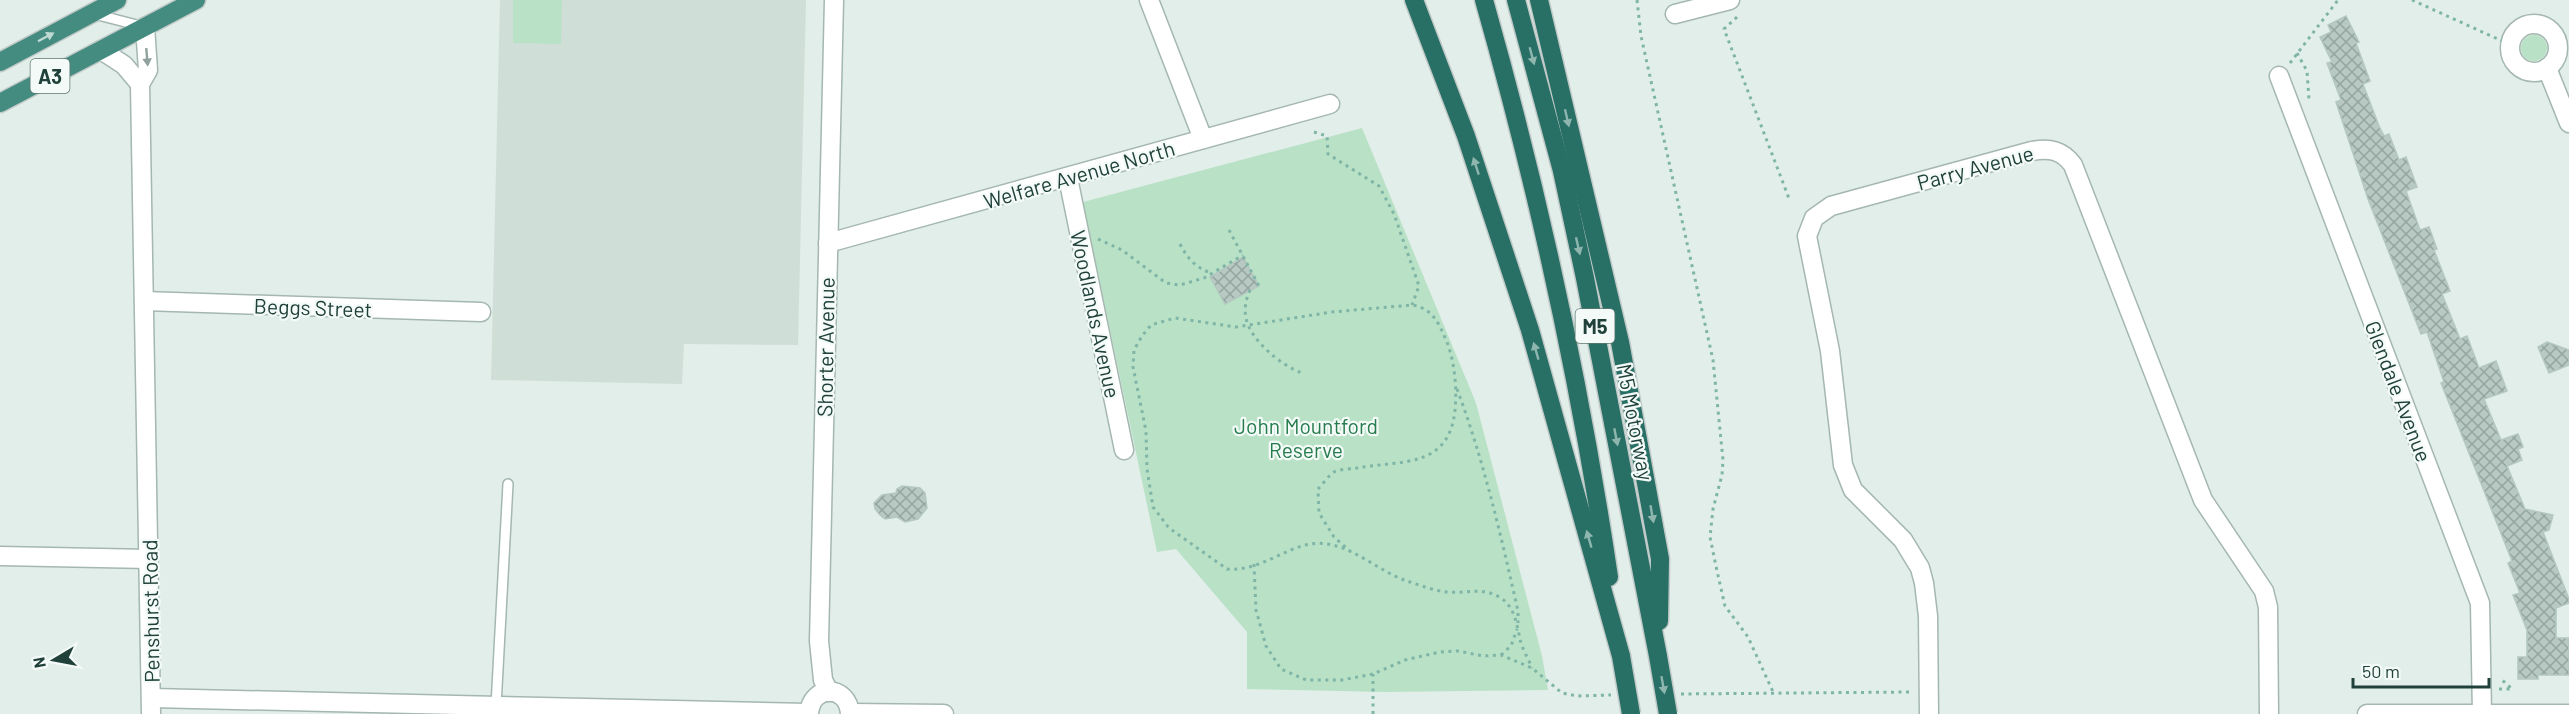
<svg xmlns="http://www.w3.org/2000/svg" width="2569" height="714" viewBox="0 0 2569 714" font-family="Barlow,sans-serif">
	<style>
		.built { fill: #d0ded8 }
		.green { fill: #b9e1c6 }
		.building { fill: url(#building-cross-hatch); stroke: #b4c8c1; stroke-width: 1.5 }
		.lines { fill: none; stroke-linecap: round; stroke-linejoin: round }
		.service-casing { stroke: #a4b7b1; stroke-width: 12 }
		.minor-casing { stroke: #a4b7b1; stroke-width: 21 }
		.tertiary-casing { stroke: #a4b7b1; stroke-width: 21 }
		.trunk-casing { stroke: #c1cac8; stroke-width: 21 }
		.motorway-casing { stroke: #c1cac8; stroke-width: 21 }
		.path { stroke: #7fb5a7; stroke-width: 3; stroke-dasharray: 3 4.5; stroke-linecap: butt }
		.service { stroke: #fff; stroke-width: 9 }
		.minor { stroke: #fff; stroke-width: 18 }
		.tertiary { stroke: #fff; stroke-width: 18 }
		.trunk { stroke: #458c80; stroke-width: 18 }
		.motorway { stroke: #287066; stroke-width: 18 }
		.motorway-bridge-casing { stroke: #c1cac8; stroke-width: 21; stroke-linecap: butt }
		.motorway-bridge { stroke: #287066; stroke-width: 18 }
		.oneway { fill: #bfd9d3 }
		.oneway2 { fill: #8eb5ae }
		.oneway3 { fill: #90a09c }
		.labels { text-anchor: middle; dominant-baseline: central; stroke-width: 4.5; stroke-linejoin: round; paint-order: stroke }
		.shield { fill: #f3faf7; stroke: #5f7873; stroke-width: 1.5 }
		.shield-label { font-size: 20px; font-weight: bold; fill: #20413a }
		.street-label { font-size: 21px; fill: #20413a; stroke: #f3faf7 }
		.park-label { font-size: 21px; fill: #267c4d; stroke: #f3faf7 }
	</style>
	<defs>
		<pattern id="building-cross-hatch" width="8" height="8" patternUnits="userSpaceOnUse" patternTransform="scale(1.5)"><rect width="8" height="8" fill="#b7c9c2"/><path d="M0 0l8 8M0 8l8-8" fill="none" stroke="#94a59f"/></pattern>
	</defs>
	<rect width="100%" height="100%" fill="#e2eee9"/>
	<polygon class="built" points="500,0 806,0 798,345 684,344 682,384 491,380"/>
	<g class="green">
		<polygon points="513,0 562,0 561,44 513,43"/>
		<circle cx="2534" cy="48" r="13"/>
		<polygon points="1362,128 1476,403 1542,656 1548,690 1385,692 1247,689 1247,632 1176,549 1157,552 1083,202"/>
	</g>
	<g class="building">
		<polygon points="2346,16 2359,42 2356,43 2370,81 2363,84 2379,126 2384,136 2389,134 2399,160 2406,157 2417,187 2406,191 2420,230 2429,227 2437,249 2434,250 2450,291 2442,294 2460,339 2467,336 2479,368 2496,361 2507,391 2484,399 2501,440 2518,434 2523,447 2518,449 2522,460 2507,466 2525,509 2553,515 2549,530 2543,532 2569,599 2569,603 2556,608 2556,638 2569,638 2569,675 2538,675 2538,679 2518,679 2518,657 2527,657 2527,630 2513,595 2520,593 2508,563 2512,561 2441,383 2444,382 2427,332 2421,334 2368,199 2336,102 2341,100 2327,63 2332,62 2320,37 2331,32 2328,25"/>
		<polygon points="1243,257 1259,286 1225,304 1210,277"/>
		<polygon points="2547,342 2569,350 2569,365 2549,373 2538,347"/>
		<polygon points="902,486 920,488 925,493 927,508 918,519 905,522 897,517 885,519 880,515 875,509 874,503 882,495 896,493 897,489"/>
	</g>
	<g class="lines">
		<defs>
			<g id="service">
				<polyline points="94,14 141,26"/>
				<polyline points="496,706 508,484"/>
			</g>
			<g id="minor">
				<polyline points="1149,0 1203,139"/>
				<polyline points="1675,14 1730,0"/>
				<circle cx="2534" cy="48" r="24"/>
				<polyline points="145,27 148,70 140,84 151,714"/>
				<polyline points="101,50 124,65 140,84"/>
				<polyline points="2547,68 2569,123"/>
				<polyline points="2279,76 2480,603 2482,714"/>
				<polyline points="1068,178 1124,450"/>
				<polyline points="828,243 1330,104"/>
				<polyline points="144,301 481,312"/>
				<polyline points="0,556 149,559"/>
				<polyline points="152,698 808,713"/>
				<path d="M 1929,714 L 1928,616 L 1924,583 L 1920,568 L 1903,540 L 1853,490 L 1843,465 L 1830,351 L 1807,236 L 1814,218 L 1831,206 L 2032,151 C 2050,148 2062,150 2073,165 L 2203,500 L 2264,591 L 2268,607 L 2269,714"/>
			</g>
			<g id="tertiary">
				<polyline points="829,692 823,680 819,641 834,0"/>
				<polyline points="851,713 944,714"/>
				<path d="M 809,714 C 811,684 848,684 850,714"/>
				<polyline points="2367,714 2569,714"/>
			</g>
			<g id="trunk">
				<polyline points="0,62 117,0"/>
				<polyline points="0,103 196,0"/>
			</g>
			<g id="motorway">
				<polyline points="1414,0 1466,136 1530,330 1621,656"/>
				<path d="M 1484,0 C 1538,190 1580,382 1609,577"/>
				<polyline points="1516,0 1562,171 1585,278 1658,656"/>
				<polyline points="1539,0 1620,342 1660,559 1659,621"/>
			</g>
		</defs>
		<use href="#service" class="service-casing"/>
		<use href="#minor" class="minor-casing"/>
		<use href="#tertiary" class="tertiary-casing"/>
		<use href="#trunk" class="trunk-casing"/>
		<use href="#motorway" class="motorway-casing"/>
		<g class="path">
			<polyline points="1637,0 1641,36 1713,360 1723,460 1722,475 1713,509 1710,537 1717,571 1725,606 1748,637 1774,694"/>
			<polyline points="2412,0 2511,45"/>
			<polyline points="1737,17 1724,29 1790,201"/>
			<polyline points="2297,53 2307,71 2309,100"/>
			<polyline points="2290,63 2338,0"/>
			<polyline points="1314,132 1327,136 1328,154 1379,186 1394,214 1419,286 1412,305"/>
			<polyline points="1229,230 1259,286"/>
			<polyline points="1098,239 1122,250 1166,283 1180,285 1204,278 1243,255"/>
			<path d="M 1180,244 C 1187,258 1196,268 1211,273"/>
			<path d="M 1250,290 C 1246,299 1244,308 1246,318 C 1250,340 1282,366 1302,373"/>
			<path d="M 1457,389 C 1484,461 1501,536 1518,611 L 1518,623"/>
			<path d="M 1351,552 L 1334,537 L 1319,513 L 1318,489 C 1323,484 1328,476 1334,472 C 1340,469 1350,469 1357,468 C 1401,460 1449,469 1455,410 C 1457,388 1455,364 1447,342 C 1439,324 1433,308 1412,305 L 1332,312 L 1236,327 L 1175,318 L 1151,325 L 1142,336 L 1134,350 L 1133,367 L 1146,431 L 1147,469 L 1153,507 L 1169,528 L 1227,569 C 1257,572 1283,549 1310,544 C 1346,538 1376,571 1407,581 C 1419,585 1435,591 1447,592 C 1466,594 1483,586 1501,598 C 1516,608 1517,628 1521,643 C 1524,652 1529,660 1532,668"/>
			<polyline points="1254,564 1256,610 1266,646 1281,669 1306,680 1342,680 1373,674 1405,660 1440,652 1458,651 1483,656 1501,655 1532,668 1562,693 1577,696 1611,695"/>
			<polyline points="1501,655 1511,646 1517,629"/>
			<polyline points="2499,689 2512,689 2500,678"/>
			<polyline points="1681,694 1910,692"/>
			<polyline points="1373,714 1373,674"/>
		</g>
		<use href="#service" class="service"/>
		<use href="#minor" class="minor"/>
		<use href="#tertiary" class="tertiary"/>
		<use href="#trunk" class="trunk"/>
		<use href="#motorway" class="motorway"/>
		<defs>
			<g id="motorway-bridge">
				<polyline points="1621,656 1631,714"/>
				<polyline points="1658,656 1668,714"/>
			</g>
		</defs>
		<use href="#motorway-bridge" class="motorway-bridge-casing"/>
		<use href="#motorway-bridge" class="motorway-bridge"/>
	</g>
	<defs><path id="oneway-solid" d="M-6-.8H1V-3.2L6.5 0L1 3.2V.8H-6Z" transform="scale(1.5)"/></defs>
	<use class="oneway" href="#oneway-solid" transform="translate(46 37) rotate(-28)"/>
	<g class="oneway2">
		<use href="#oneway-solid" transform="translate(1532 56) rotate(75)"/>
		<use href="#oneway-solid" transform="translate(1567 118) rotate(77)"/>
		<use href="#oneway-solid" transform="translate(1476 166) rotate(-108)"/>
		<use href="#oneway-solid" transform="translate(1578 246) rotate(77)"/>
		<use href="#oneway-solid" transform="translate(1536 351) rotate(-106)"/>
		<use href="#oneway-solid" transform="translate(1616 437) rotate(79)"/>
		<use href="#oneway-solid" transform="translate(1652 514) rotate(80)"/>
		<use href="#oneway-solid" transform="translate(1589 539) rotate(-106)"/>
		<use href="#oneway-solid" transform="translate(1663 685) rotate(80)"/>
	</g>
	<use class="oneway3" href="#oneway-solid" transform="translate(147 57) rotate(85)"/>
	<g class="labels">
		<g class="shield">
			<rect x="30.5" y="59" width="39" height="34" rx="4.5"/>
			<rect x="1575.5" y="309" width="39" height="34" rx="4.5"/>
		</g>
		<g class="shield-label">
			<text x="50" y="76">A3</text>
			<text x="1595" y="326">M5</text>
		</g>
		<g class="street-label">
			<text transform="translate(1975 167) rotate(-15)">Parry Avenue</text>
			<text transform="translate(1079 174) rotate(-16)">Welfare Avenue North</text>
			<text transform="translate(313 307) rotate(2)">Beggs Street</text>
			<text transform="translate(1096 314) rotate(78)">Woodlands Avenue</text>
			<text transform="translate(825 347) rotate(-89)">Shorter Avenue</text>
			<text transform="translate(2399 391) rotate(69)">Glendale Avenue</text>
			<text transform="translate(1636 422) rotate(79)">M5 Motorway</text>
			<text transform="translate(150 611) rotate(-91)">Penshurst Road</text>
		</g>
		<g class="park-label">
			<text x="1306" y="425">John Mountford<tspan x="1306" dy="24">Reserve</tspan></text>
		</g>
	</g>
	<g transform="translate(54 660) rotate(260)" stroke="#f3faf7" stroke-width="4.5" paint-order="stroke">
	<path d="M0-4.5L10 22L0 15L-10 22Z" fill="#20413a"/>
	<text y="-9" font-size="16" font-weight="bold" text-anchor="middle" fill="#20413a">N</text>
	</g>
	<path d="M2353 678v9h136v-9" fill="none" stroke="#20413a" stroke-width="3"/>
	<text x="2362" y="678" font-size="18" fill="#20413a" stroke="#f3faf7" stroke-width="4.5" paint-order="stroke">50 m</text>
</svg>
